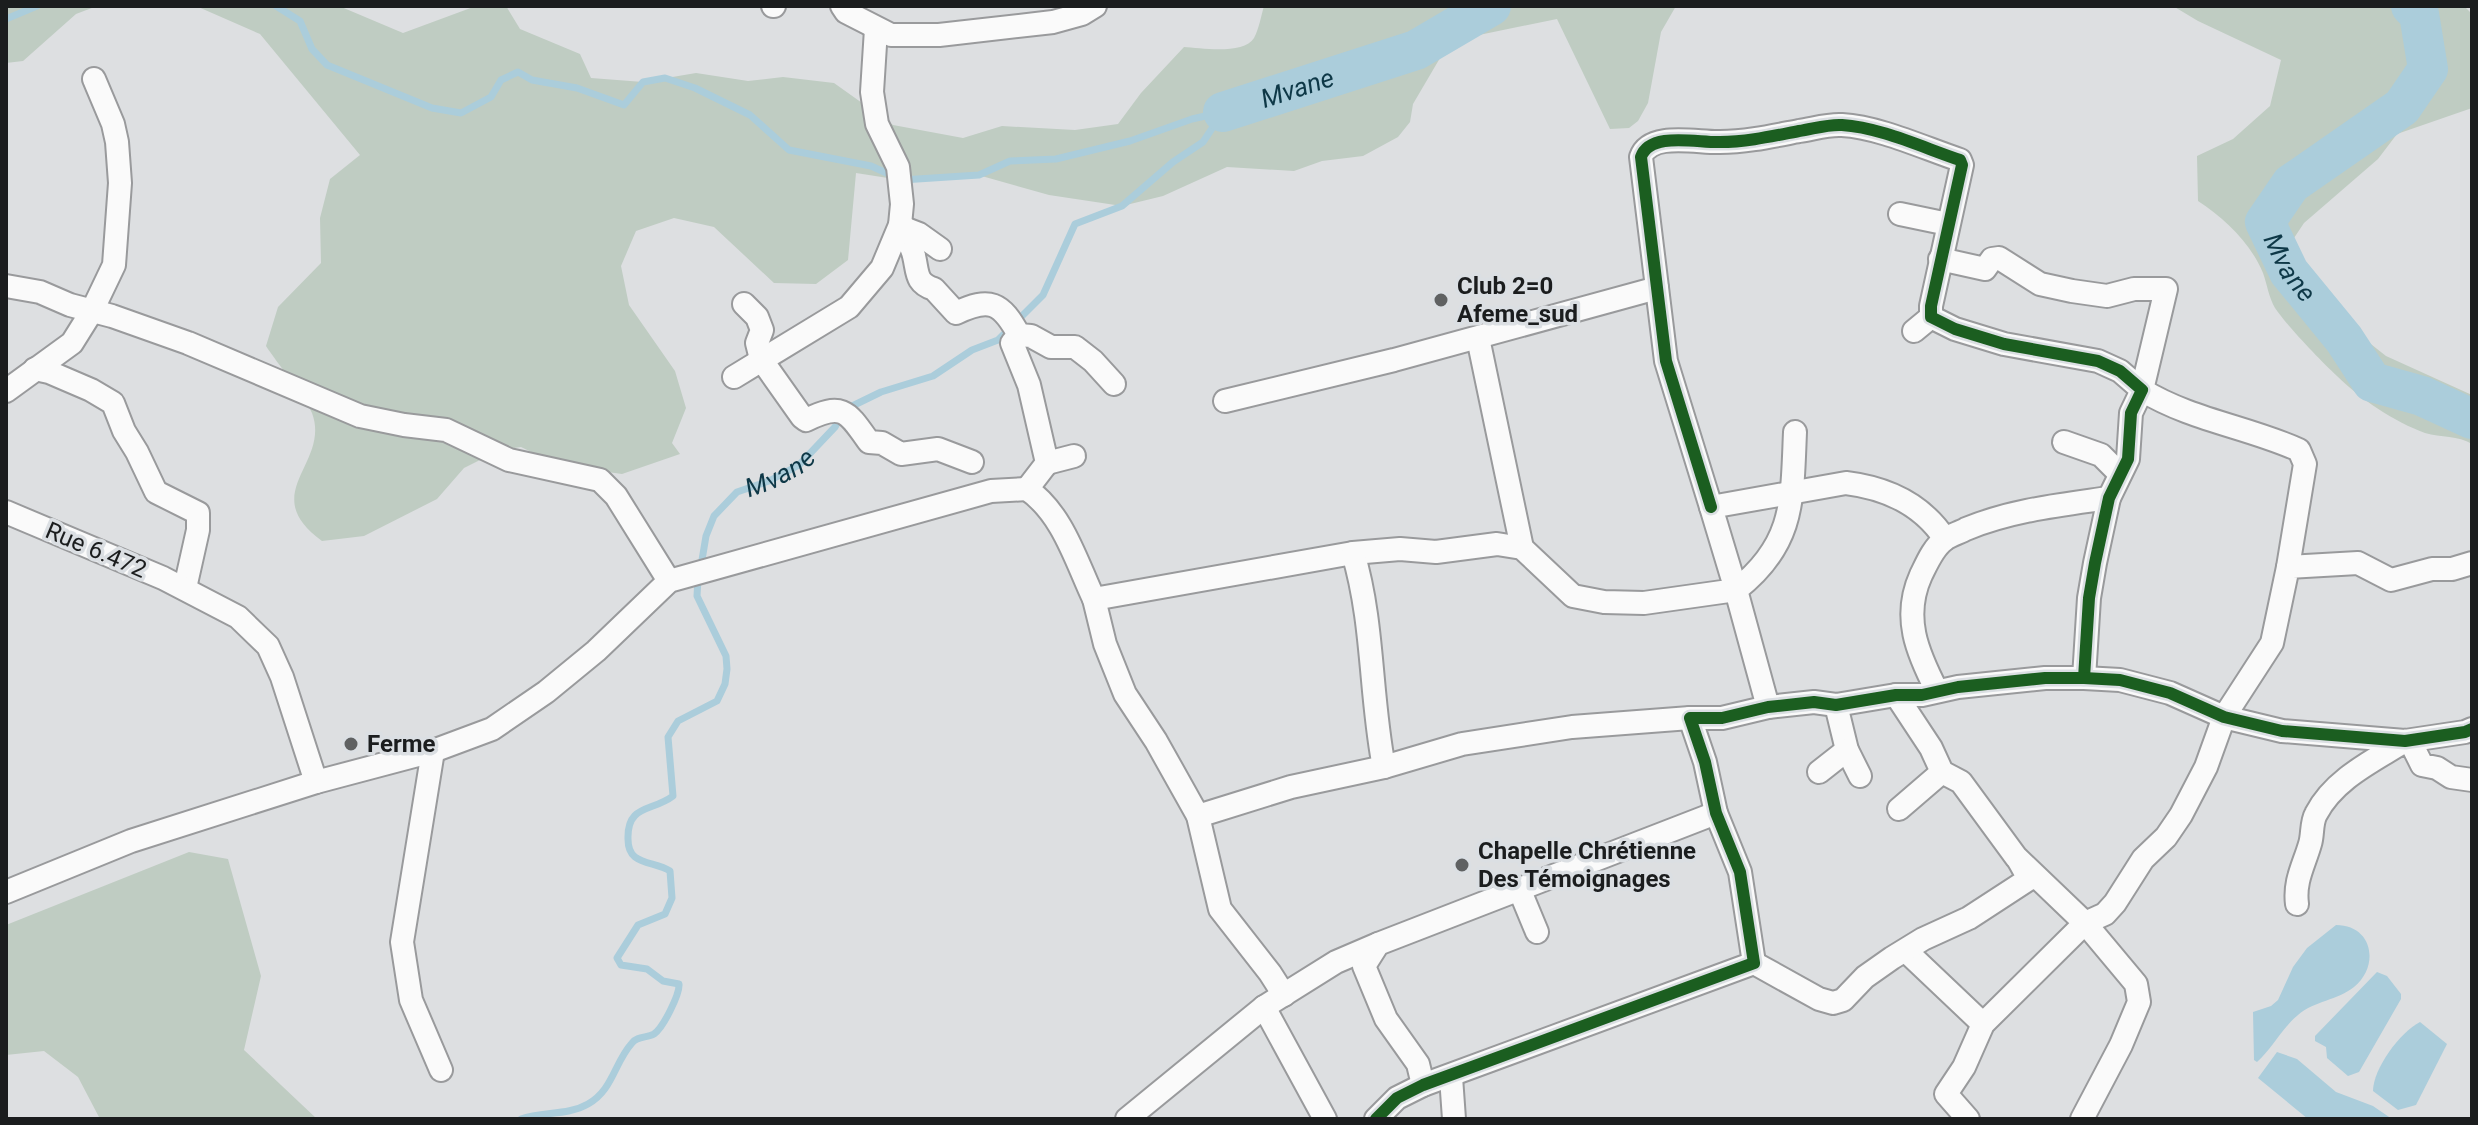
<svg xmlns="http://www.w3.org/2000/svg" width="2478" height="1125" viewBox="0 0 2478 1125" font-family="Roboto,sans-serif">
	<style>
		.green { fill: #bfccc2 }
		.water { fill: #abcddb }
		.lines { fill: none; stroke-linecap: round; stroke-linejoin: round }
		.stream { stroke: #abcddb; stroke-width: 7 }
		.river { stroke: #abcddb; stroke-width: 40 }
		.minor-casing { stroke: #999a9c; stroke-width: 26 }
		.minor { stroke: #fafafa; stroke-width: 22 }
		.cycleway-casing { stroke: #dbdfe3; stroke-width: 17 }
		.cycleway { stroke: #1b5e20; stroke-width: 12 }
		.poi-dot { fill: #5f6162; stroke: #dbdfe3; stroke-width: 3 }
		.labels { text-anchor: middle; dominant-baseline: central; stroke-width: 7; stroke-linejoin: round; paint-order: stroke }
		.poi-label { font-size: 24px; font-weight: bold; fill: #1b1d1e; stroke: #dbdfe3; text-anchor: start }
		.street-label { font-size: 24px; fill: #1b1d1e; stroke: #dbdfe3 }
		.water-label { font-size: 26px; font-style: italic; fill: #0e3847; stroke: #dbdfe3 }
	</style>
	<rect width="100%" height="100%" fill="#dddfe1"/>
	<g class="green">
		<polygon points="6,6 97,6 76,14 23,61 6,63"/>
		<path d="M 196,6 L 339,6 L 403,33 L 476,6 L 506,6 L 520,29 L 580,54 L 591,78 L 643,82 L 696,73 L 748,81 L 783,77 L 834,83 L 893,125 L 963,138 L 1002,126 L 1075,130 L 1118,124 L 1141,93 L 1184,47 C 1201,48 1244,55 1254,38 C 1259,29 1261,16 1264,6 L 1676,6 L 1661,32 L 1648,103 L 1638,121 L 1629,128 L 1610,129 L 1557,19 L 1450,41 L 1413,104 L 1410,122 L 1398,137 L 1363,156 L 1322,161 L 1294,171 L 1227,167 L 1163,196 L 1122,206 L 1049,195 L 971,173 L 907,181 L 856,173 L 848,260 L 816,284 L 774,283 L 714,227 L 674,218 L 636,231 L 621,266 L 629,305 L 675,371 L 686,408 L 672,443 L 680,454 L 622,474 L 558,465 L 521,447 L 500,450 L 464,468 L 437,499 L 364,536 L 322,541 C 256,493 331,464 312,413 C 305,397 277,363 266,346 L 278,307 L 321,263 L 320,218 L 330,179 L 360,155 L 260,34 Z"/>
		<path d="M 2173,6 L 2464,6 L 2472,14 L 2472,108 L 2397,134 L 2378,159 L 2304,223 L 2290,244 L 2296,259 L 2327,289 L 2367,341 L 2386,356 L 2472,395 L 2472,444 C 2458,435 2441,438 2425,433 C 2395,422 2360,399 2337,376 C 2320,360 2288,327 2275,308 C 2269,298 2267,284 2263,273 C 2250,242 2225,219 2198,201 L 2197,156 L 2233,139 L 2270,106 L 2281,60 L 2198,21 Z"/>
		<polygon points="189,852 228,859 261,976 244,1050 317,1119 100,1119 78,1077 44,1051 6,1055 6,925"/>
	</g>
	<g class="water">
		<path d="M 2336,925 C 2373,925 2380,966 2354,987 C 2338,1000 2314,1001 2298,1015 C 2282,1028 2272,1049 2257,1062 L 2254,1060 L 2253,1012 L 2271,1006 L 2278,1000 L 2293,967 L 2307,948 Z"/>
		<polygon points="2377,972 2387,976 2401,994 2401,999 2359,1072 2348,1076 2327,1058 2326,1047 2315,1041 2315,1036"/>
		<path d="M 2420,1022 L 2447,1044 L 2416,1105 L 2398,1110 L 2373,1091 C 2373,1069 2400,1032 2420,1022 Z"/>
		<polygon points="2277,1052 2297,1059 2336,1092 2373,1106 2392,1119 2308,1119 2258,1078"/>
	</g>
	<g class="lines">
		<g class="stream">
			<polyline points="276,6 300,21 312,49 327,65 432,108 461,113 491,97 501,80 518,72 532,80 577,88 624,105 643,82 665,78 695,88 750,115 789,150 871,166 902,180 979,175 1010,161 1056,159 1130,141 1192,119 1223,112"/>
			<polyline points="6,19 37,6"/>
			<path id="s1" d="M 701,566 L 706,536 L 714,516 L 737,492 L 769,481 L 799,465 L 835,427 L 844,410 L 881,392 L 933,376 L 972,350 L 998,340 L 1043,295 L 1075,224 L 1122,206 L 1173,162 L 1203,142 L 1223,112"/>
			<path d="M 521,1119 C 543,1111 567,1116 588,1104 C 613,1090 614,1063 632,1043 C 637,1036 647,1038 654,1034 C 663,1028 680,994 679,984 L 663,981 L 647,969 L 621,965 L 617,958 L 638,925 L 665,914 L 672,898 L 670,871 C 659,864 644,864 635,857 C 630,853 628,845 628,839 C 627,804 652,812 673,796 L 668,737 L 678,721 L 717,701 L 725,684 L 727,669 L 726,656 L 697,596 L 698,578"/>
		</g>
		<g class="river">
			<path id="s2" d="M 2411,6 L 2419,14 L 2428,69 L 2402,107 L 2291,184 L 2265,222 L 2289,272 L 2344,339 L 2372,382 L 2422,396 L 2472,419"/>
			<path id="s3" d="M 1223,112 L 1416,50 L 1491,6"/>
		</g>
		<defs>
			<g id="minor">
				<polyline points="773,6 774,6"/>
				<polyline points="842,6 846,12 891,35 939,35 1053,22 1082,14 1095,6"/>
				<polyline points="1900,214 1948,224"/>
				<path d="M 900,225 L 906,229 C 906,240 912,246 914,256 C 918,272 915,283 934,289 L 956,313 C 990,297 1001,302 1019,335 L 1031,336 L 1051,347 L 1075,347 L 1093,361 L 1114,384"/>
				<polyline points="906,229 919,234 940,249"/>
				<path d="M 1940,259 L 1985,269 L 1992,259 L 1999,258 L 2040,284 L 2072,291 L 2107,296 L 2134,289 L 2166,289 L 2142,390 C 2191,420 2248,427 2299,450 L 2305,464 L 2288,567"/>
				<polyline points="6,286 40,292 70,305 112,316 188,343 360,416 404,425 446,430 509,460 600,480 616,496 669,581"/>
				<path d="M 744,304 L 757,317 L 762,330 L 757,343 L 761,359 L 802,417 L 806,420 C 843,402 847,411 869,442 L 882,443 L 901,454 L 938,449 L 972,462"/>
				<polyline points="1914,331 1931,317"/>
				<path d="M 1019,335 L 1012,343 L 1029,385 L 1047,463 L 1027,489 C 1063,514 1076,561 1094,599 L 1353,553 L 1400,549 L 1436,552 L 1497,544 L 1522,548 L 1573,596 L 1604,602 L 1644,603 L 1736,590 L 1711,507 L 1846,483 C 1887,488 1922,504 1945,539"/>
				<polyline points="1478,338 1522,548"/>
				<polyline points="35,369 49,372 91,390 113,403 124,431 137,452 156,492 198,513 198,530 185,588"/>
				<polyline points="734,377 849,307 882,268 900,225 902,204 898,167 877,124 872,92 876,29"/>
				<polyline points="6,391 72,343 92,311 114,265 120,183 117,142 113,124 94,79"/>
				<polyline points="1225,401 1394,360 1657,288"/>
				<polyline points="2064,442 2101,455 2120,474"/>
				<polyline points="1047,463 1074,456"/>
				<path d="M 1711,507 L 1666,361 L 1641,157 C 1650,131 1698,143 1720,142 C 1747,142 1773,136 1799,131 C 1813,129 1828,124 1842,125 C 1879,127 1924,148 1960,160 L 1962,165 L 1931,306 L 1931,317 L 1955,329 L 2004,344 L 2098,361 L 2120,371 L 2142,390 L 2131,413 L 2128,459 L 2109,498 L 2095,563 L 2089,598 L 2084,678"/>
				<polyline points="6,512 163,578 238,617 268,646 282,677 316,782"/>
				<path d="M 1353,553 C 1374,623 1370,696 1384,767"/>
				<polyline points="1094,599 1105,644 1125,694 1156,741 1198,816 1220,909 1270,973 1284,995"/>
				<path d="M 1937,691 C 1917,652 1902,617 1921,575 C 1927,563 1933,548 1944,540 C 1950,535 1959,533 1966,529 C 2012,510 2061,505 2109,498"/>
				<polyline points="1896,695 1931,748 1942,772 1961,782 2016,857 2085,923 2136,984 2139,1002 2121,1045 2082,1119"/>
				<polyline points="1836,705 1847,750 1860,776"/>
				<path d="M 1768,707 L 1736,590 C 1795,544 1792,500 1795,432"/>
				<polyline points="433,751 402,942 411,1000 441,1070"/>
				<polyline points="1819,772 1847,750"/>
				<polyline points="1899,809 1942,772"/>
				<polyline points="1198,816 1291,787 1384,767 1462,744 1572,727 1690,718"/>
				<polyline points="1520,891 1537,932"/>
				<polyline points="6,892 131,841 316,782 433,751 492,729 546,692 596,651 669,581 991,491 1027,489"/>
				<path d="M 2297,904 C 2294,881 2304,865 2310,844 C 2313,835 2311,823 2316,814 C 2334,779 2373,761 2405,741 L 2412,745 L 2422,765 L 2437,768 L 2451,777 L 2472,780"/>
				<polyline points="1906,951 1983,1024"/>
				<polyline points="1754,963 1819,999 1833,1003 1843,1000 1865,977 1892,958 1923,939 1969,918 2029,879 2019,861"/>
				<polyline points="1264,1007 1325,1119"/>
				<polyline points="1451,1077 1454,1119"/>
				<polyline points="1423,1085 1418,1064 1386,1019 1364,966 1378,944 1716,813"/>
				<polyline points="1127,1119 1264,1007 1336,962 1378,944"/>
				<polyline points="1376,1119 1397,1098 1423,1085 1754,963 1740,872 1716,813 1705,762 1690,718 1722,718 1768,707 1814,702 1836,705 1896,695 1922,695 1958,687 2045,678 2084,678 2120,680 2170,693 2224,717 2282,731 2405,741 2465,732 2472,729"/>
				<polyline points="1968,1119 1946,1094 1964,1067 1983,1024 2085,923 2105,914 2115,903 2143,859 2166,837 2181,815 2206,767 2224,717 2272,643 2288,567 2358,563 2391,580 2432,569 2452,569 2472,563"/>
			</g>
		</defs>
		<use href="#minor" class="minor-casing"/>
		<use href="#minor" class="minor"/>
		<defs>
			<g id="cycleway">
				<path d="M 1711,507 L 1666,361 L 1641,157 C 1650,131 1698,143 1720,142 C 1747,142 1773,136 1799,131 C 1813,129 1828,124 1842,125 C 1879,127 1924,148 1960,160 L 1962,165 L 1931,306 L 1931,317 L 1955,329 L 2004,344 L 2098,361 L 2120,371 L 2142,390 L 2131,413 L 2128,459 L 2109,498 L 2095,563 L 2089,598 L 2084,678"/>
				<polyline points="1376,1119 1397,1098 1423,1085 1754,963 1740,872 1716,813 1705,762 1690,718 1722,718 1768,707 1814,702 1836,705 1896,695 1922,695 1958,687 2045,678 2084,678 2120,680 2170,693 2224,717 2282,731 2405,741 2465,732 2472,729"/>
			</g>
		</defs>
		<use href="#cycleway" class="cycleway-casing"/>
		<use href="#cycleway" class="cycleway"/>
	</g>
	<g class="poi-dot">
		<circle cx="1441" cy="300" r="8"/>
		<circle cx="351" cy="744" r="8"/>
		<circle cx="1462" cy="865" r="8"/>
	</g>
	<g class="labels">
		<g class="poi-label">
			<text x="1457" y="286">Club 2=0<tspan x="1457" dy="28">Afeme_sud</tspan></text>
			<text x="367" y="744">Ferme</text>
			<text x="1478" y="851">Chapelle Chrétienne<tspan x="1478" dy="28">Des Témoignages</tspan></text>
		</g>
		<g class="street-label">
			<text transform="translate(96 550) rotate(23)">Rue 6.472</text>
		</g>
		<g class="water-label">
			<text stroke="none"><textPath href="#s3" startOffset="78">Mvane</textPath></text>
			<text stroke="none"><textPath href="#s2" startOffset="346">Mvane</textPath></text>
			<text stroke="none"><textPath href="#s1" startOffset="132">Mvane</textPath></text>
		</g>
	</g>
	<rect width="2478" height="1125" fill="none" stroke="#1b1d1e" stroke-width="16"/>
</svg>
